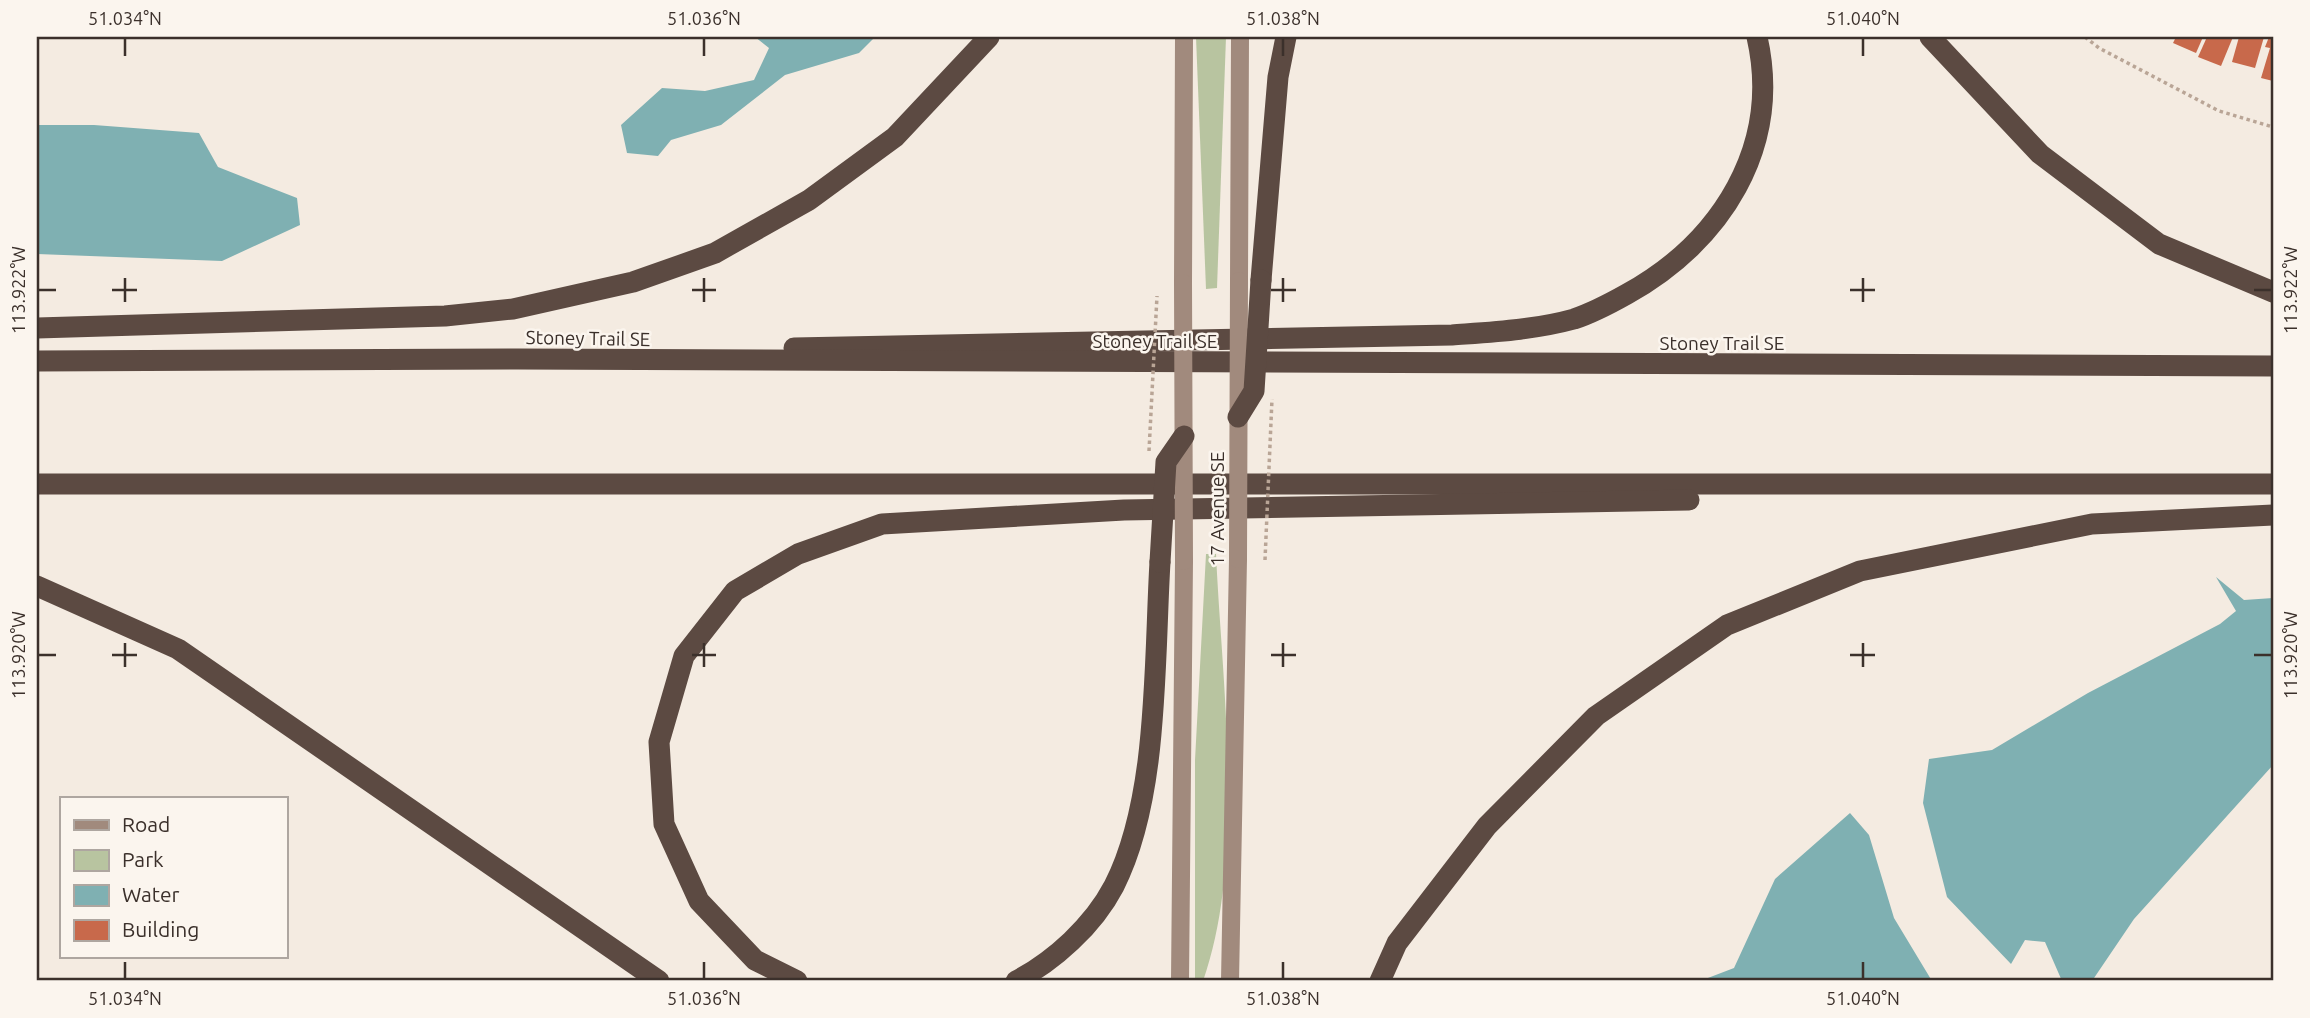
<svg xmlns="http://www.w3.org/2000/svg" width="2310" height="1018" viewBox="0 0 2310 1018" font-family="Ubuntu,sans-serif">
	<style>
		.green { fill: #b8c4a0 }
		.water { fill: #7fb0b2 }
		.building { fill: #c8694b }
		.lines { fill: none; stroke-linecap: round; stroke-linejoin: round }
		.path { stroke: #b9a596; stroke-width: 3.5; stroke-dasharray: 3.5 3.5; stroke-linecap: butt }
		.secondary { stroke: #a18a7d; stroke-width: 18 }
		.highway { stroke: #5c4a42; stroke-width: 21 }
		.path-bridge { stroke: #b9a596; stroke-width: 3.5; stroke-dasharray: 3.5 3.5; stroke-linecap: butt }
		.secondary-bridge { stroke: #a18a7d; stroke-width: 18 }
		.highway-bridge { stroke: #5c4a42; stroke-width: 21 }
		.ticks { fill: none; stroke: #3b302b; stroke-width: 2.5 }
		.labels { text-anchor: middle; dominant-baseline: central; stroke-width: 5; stroke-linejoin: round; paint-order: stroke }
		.street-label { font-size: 19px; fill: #3b302b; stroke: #fbf5ee }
		.neatline { fill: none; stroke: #3b302b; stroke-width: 2.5 }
		.ticks-label { font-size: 18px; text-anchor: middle; fill: #3b302b }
	</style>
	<rect width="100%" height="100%" fill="#f4ebe1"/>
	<g class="green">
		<polygon points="1196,37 1226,37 1217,288 1206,289"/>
		<path d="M 1206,554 L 1216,554 C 1222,683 1246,860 1203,981 L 1195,981 L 1195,760 Z"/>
	</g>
	<g class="water">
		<polygon points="755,37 875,37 859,53 785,75 721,125 671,140 658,156 627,153 621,125 662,88 705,91 754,80 769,48"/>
		<polygon points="37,125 94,125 199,133 218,167 297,198 300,225 222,261 37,254"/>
		<polygon points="2216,577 2244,600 2273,598 2273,765 2134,919 2092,981 2062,981 2045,942 2025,940 2011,964 1947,897 1923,803 1929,759 1992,750 2088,693 2220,624 2236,611"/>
		<polygon points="1850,813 1869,835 1894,918 1932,981 1700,981 1734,968 1775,879"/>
	</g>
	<g class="building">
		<polygon points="2176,37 2203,37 2196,53 2173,43"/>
		<polygon points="2207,37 2233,37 2221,66 2198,57"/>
		<polygon points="2239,37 2264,37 2255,68 2232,62"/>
		<polygon points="2269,37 2273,37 2273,81 2261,78 2270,48 2265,47"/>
	</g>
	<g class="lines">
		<polyline class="path" points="2085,37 2099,48 2219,111 2273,127"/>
		<g class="secondary">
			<polyline points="1239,281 1240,37"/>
			<polyline points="1183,283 1184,37"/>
			<polyline points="1180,981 1184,561"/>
			<polyline points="1230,981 1238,559"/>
		</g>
		<g class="highway">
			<polyline points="1930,37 2040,154 2159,244 2273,292"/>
			<polyline points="1261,280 1278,77 1286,37"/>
			<polyline points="37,328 445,316 513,309 633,282 715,253 809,200 895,137 989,37"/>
			<path d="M 794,348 L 1452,335 C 1492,332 1534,330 1574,319 C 1592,313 1611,303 1627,294 C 1721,242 1782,147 1757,37"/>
			<polyline points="37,361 518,359 2273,366"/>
			<polyline points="37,484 2273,484"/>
			<polyline points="37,586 178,649 659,981"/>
			<polyline points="797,981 755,960 699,901 664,824 659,742 684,656 735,591 798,554 882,524 1124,510 1689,500"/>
			<path d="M 1016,981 C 1054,961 1093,926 1114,886 C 1159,798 1154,661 1160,562"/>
			<polyline points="1380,981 1397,943 1487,826 1596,716 1727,625 1860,571 2092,524 2273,515"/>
		</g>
		<g class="path-bridge">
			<polyline points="1149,451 1157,296"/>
			<polyline points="1265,560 1272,399"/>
		</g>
		<g class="secondary-bridge">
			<polyline points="1183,283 1184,561"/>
			<polyline points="1238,559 1239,281"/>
		</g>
		<g class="highway-bridge">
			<polyline points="1238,417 1254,391 1261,280"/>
			<polyline points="1160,562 1166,462 1184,436"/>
		</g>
	</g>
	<path class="ticks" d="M 125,38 L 125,56M 704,38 L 704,56M 1283,38 L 1283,56M 1863,38 L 1863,56M 125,278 L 125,302M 704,278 L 704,302M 1283,278 L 1283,302M 1863,278 L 1863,302M 38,290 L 56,290M 112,290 L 137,290M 692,290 L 716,290M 1271,290 L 1296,290M 1850,290 L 1875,290M 2254,290 L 2272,290M 125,643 L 125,667M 704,643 L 704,667M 1283,643 L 1283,667M 1863,643 L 1863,667M 38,655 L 56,655M 112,655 L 137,655M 692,655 L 716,655M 1271,655 L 1296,655M 1850,655 L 1875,655M 2254,655 L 2272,655M 125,962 L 125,979M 704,962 L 704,979M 1283,962 L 1283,979M 1863,962 L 1863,979"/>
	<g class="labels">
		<g class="street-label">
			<text transform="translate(588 338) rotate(1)">Stoney Trail SE</text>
			<text x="1155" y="341">Stoney Trail SE</text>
			<text x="1722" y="343">Stoney Trail SE</text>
			<text transform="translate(1217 509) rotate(-90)">17 Avenue SE</text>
		</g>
	</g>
	<rect width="2310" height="1018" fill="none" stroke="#fbf5ee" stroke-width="77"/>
	<rect x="60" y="797" width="228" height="161" fill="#fbf5ee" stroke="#aea6a0" stroke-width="2"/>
	<rect x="74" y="820" width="35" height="10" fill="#a18a7d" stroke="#aea6a0" stroke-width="2"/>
	<text x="122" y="832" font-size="21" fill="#3b302b">Road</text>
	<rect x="74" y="850" width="35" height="21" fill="#b8c4a0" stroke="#aea6a0" stroke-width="2"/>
	<text x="122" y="867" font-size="21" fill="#3b302b">Park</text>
	<rect x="74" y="885" width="35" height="21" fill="#7fb0b2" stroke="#aea6a0" stroke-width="2"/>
	<text x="122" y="902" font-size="21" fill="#3b302b">Water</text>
	<rect x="74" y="920" width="35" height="21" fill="#c8694b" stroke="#aea6a0" stroke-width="2"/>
	<text x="122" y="937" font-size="21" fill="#3b302b">Building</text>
	<rect x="38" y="38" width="2234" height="941" class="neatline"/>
	<g class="ticks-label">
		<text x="125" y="25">51.034°N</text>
		<text x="704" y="25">51.036°N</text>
		<text x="1283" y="25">51.038°N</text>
		<text x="1863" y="25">51.040°N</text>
		<text transform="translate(2291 290) rotate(-90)" y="6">113.922°W</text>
		<text transform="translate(19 290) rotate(-90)" y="6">113.922°W</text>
		<text transform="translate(2291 655) rotate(-90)" y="6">113.920°W</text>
		<text transform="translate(19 655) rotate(-90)" y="6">113.920°W</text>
		<text x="125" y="1005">51.034°N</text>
		<text x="704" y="1005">51.036°N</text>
		<text x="1283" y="1005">51.038°N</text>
		<text x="1863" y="1005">51.040°N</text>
	</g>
</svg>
